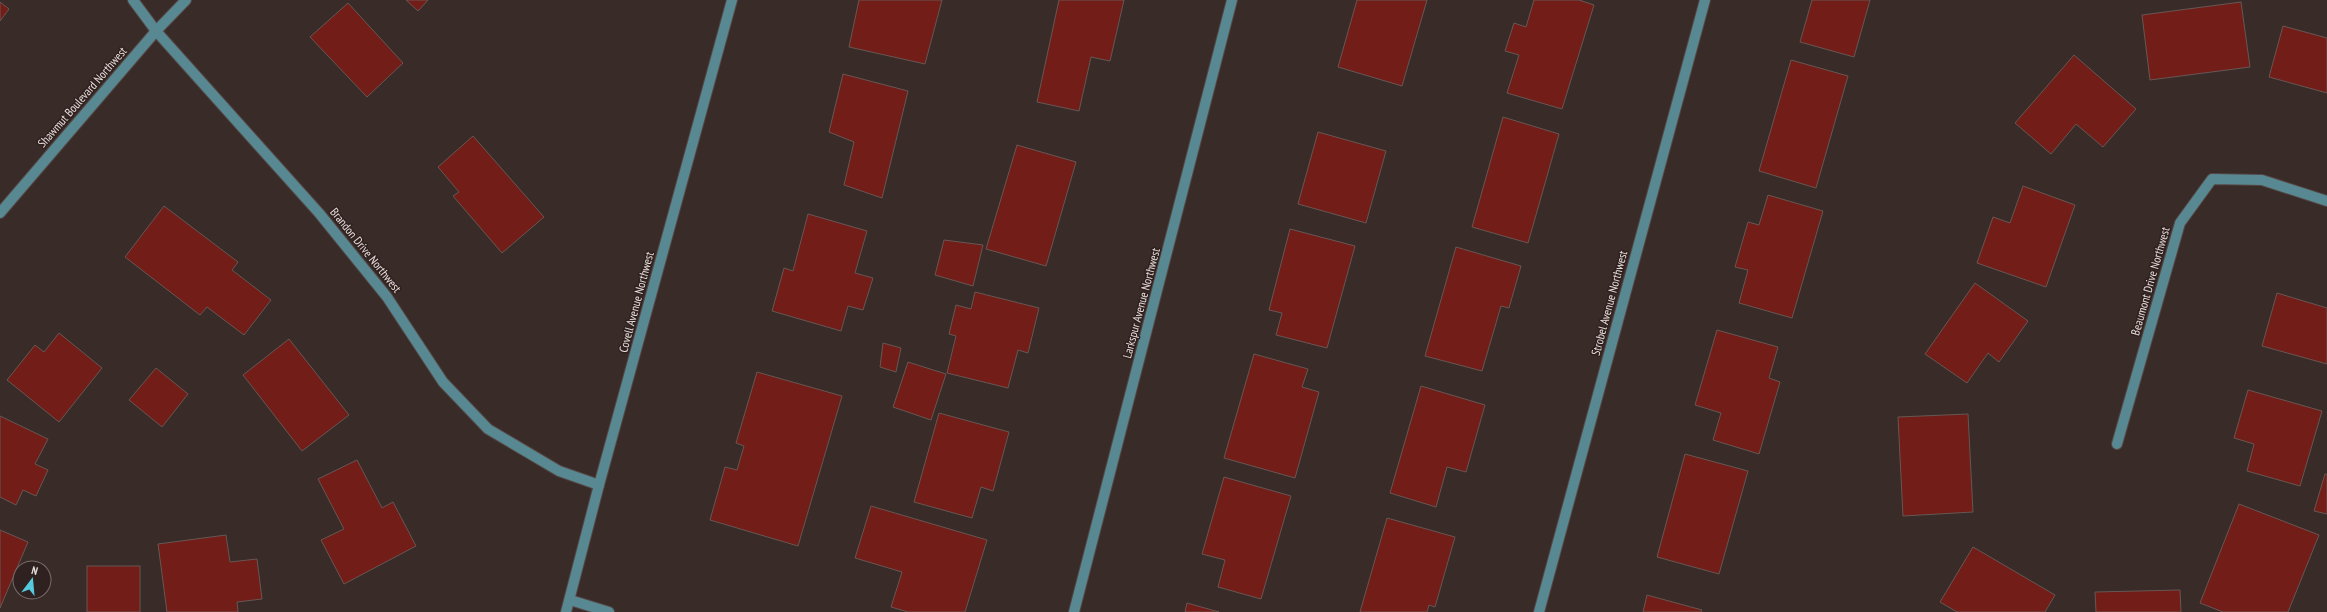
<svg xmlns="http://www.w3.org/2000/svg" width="2327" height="612" viewBox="0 0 2327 612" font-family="'PT Sans Narrow',sans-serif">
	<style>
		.building { fill: #721d17; stroke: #675754 }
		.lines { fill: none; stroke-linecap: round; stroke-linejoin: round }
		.minor-casing { stroke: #554745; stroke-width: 12 }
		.minor { stroke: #588891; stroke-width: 10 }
		.labels { text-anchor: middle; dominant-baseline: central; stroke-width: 3; stroke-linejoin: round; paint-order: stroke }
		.street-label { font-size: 12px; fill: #e7dddb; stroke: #2f211f }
	</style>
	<rect width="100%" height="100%" fill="#392b28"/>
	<g class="building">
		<polygon points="406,0 428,0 418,11"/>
		<polygon points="859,0 942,0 925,64 849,47"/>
		<polygon points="1059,0 1124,0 1110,61 1091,57 1079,111 1037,102"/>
		<polygon points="1357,0 1427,0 1402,86 1338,67"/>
		<polygon points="1534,0 1579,0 1594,5 1562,109 1507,93 1519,55 1505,51 1514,23 1526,27"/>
		<polygon points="1812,0 1870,0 1854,57 1800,42"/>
		<polygon points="0,2 9,9 0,21"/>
		<polygon points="2241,2 2250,67 2150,80 2142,15"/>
		<polygon points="348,3 403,63 367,97 310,37"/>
		<polygon points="2283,26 2327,38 2327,93 2269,77"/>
		<polygon points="2074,55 2136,109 2103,147 2076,124 2051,154 2015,123"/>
		<polygon points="1791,60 1848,76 1816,188 1759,171"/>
		<polygon points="843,74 908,91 882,198 844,185 854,142 829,132"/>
		<polygon points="1503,117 1559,134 1528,243 1472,227"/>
		<polygon points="1318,132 1386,151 1366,223 1298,204"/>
		<polygon points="473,136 544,217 502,253 453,196 459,192 438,167"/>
		<polygon points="1017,145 1076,162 1046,266 986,249"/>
		<polygon points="2023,186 2075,205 2046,287 1977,263 1993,217 2010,223"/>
		<polygon points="1768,195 1823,211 1792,318 1739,303 1748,270 1735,267 1748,222 1759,225"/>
		<polygon points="164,206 238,262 232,270 271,300 244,335 207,307 200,315 125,257"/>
		<polygon points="808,214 867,231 855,273 873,278 863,310 848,306 841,331 772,311 784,268 793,271"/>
		<polygon points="1290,229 1355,246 1327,348 1276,335 1282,313 1269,310"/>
		<polygon points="944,240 983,245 973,286 935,275"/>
		<polygon points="1456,247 1521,266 1509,308 1501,306 1482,371 1425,356"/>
		<polygon points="1975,283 2028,321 1999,362 1988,353 1967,383 1925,354"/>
		<polygon points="975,292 1039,308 1028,353 1018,350 1008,388 947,373 956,336 949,334 956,305 971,309"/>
		<polygon points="2277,293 2327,308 2327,364 2262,346"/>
		<polygon points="1717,330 1778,347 1769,378 1780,382 1759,454 1713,440 1721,413 1695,405"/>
		<polygon points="59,333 102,368 59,422 7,380 35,345 44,352"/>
		<polygon points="289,339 349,415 302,451 243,375"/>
		<polygon points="883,343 901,348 896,372 880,367"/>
		<polygon points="1254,354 1308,369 1302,387 1319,392 1295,478 1224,458"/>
		<polygon points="908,362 946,374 931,420 893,407"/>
		<polygon points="156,368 188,394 162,427 129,400"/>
		<polygon points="757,372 842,396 798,546 710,520 725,467 737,470 744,446 736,443"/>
		<polygon points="1421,386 1485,405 1466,472 1447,467 1436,507 1390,493"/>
		<polygon points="2248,390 2322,411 2300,486 2247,471 2254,444 2234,438"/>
		<polygon points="939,413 1009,432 993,491 981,487 972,518 914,502"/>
		<polygon points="1968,414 1973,512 1903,516 1898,417"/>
		<polygon points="0,416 48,439 35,464 48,470 36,496 23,490 16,505 0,497"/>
		<polygon points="1685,454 1748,471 1719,574 1657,557"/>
		<polygon points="357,460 382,508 393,502 416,546 344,584 321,540 344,529 318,479"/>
		<polygon points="2325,474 2327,474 2327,514 2314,511"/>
		<polygon points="1224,477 1291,496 1261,599 1218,587 1225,560 1202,554"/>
		<polygon points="2239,504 2319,535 2288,612 2223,612 2200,603"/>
		<polygon points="871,506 987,540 965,612 908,612 891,607 902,572 855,558"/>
		<polygon points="1387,518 1455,537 1435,607 1429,605 1427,612 1360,612"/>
		<polygon points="0,530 28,542 0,608"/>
		<polygon points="226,535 230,562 257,559 262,599 237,602 238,612 167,612 158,544"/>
		<polygon points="1973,547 2055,595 2045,612 1957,612 1940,602"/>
		<rect x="87" y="566" width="53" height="46"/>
		<polygon points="2180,590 2181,612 2096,612 2095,592"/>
		<polygon points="1647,595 1702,610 1701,612 1643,612"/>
		<polygon points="1187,603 1219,612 1185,612"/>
	</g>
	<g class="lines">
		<defs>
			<g id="minor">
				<polyline points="133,0 156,31 319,213 387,297 443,382 488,429 559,471 599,485"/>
				<polyline points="0,213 156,31 186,0"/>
				<polyline points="2117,444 2180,223 2212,179 2262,180 2327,201"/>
				<polyline points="570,600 609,612"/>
				<polyline points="566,612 599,485 732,0"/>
				<polyline points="1074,612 1232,0"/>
				<polyline points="1539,612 1705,0"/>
			</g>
		</defs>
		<use href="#minor" class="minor-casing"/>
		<use href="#minor" class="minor"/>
	</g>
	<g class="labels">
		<g class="street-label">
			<text transform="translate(82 97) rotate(-49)">Shawmut Boulevard Northwest</text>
			<text transform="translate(366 250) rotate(51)">Brandon Drive Northwest</text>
			<text transform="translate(2150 281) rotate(-74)">Beaumont Drive Northwest</text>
			<text transform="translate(636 302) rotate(-75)">Covell Avenue Northwest</text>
			<text transform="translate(1141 303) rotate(-75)">Larkspur Avenue Northwest</text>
			<text transform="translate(1609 303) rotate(-75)">Strobel Avenue Northwest</text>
		</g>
	</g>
	<g transform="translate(32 580) rotate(16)"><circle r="19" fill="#2f211f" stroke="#796c6a"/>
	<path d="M0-3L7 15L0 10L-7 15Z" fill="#55cadf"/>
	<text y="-6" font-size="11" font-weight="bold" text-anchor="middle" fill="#e7dddb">N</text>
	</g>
</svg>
